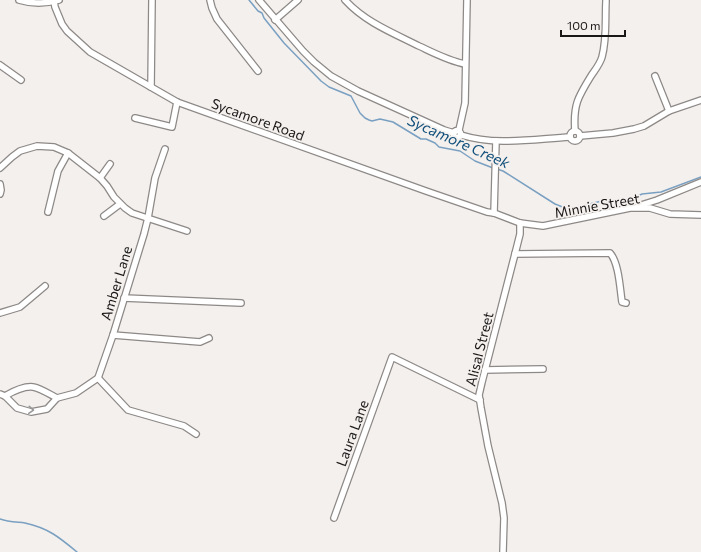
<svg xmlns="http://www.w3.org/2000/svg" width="701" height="552" viewBox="0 0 701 552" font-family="Commissioner,sans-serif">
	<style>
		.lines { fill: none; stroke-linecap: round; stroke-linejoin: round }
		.stream { stroke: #7aa0c1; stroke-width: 1.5 }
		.minor-casing { stroke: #8d8987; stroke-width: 8 }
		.minor { stroke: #fff; stroke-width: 5.5 }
		.oneway { stroke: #989797 }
		.labels { text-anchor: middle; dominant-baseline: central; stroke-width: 3.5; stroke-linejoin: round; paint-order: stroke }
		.street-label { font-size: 14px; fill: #191817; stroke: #f4f0ee }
		.water-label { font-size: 15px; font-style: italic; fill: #104f7a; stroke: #f4f0ee }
	</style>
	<rect width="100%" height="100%" fill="#f4f0ee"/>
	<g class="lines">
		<g class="stream">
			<polyline points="249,0 258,11 262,13 264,18 284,43 321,81 329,87 351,96 360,113 365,118 369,120 372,121 380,119 393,122 421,139 426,139 435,143 439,147 460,151 475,161 493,168"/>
			<polyline points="497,169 503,171 555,204 565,208 573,208 606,200 627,200 632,199 642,194 661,192 701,177"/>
			<path d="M 0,519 C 8,522 17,522 25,523 C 48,528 59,537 77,552"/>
		</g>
		<defs>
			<g id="minor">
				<path d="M 19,0 C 32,4 45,4 59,0"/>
				<polyline points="210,0 212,8 217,19 258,71"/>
				<polyline points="259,0 303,51 314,62 331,76 358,91 444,130 454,133"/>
				<path d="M 345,0 C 365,22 393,33 419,46 C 434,53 449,61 465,64"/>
				<polyline points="54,1 55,7 62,24 67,31 90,52 177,102 426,191 487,212 494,213 520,223 543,226 630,208 650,208 670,214 701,215"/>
				<polyline points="275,20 298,0"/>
				<polyline points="0,65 21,80"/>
				<polyline points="655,76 669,111"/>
				<polyline points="151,87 152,0"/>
				<polyline points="135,118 172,127 177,102"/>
				<polyline points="459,130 465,103 467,0"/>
				<circle cx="457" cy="134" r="3.5"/>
				<circle cx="575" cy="136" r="5"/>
				<path d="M 575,131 C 573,105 578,97 591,76 C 595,70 600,64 602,57 C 607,39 605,20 606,1"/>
				<path d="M 461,135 C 496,146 534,139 570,137"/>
				<polyline points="580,136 613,133 634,129 644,126 669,111 701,100"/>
				<polyline points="0,168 12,157 20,151 37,146 54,147 68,153 100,178 107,186 114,197 125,208 132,213 187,231"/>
				<polyline points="100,178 110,164"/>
				<polyline points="0,184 1,190 0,194"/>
				<polyline points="638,206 657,200 701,182"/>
				<polyline points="48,212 58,171 68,153"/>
				<polyline points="494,213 496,141"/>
				<polyline points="104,216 120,204"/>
				<path d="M 515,254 L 610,253 C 619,263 620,289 622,302 L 626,303"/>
				<polyline points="124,298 241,303"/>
				<polyline points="0,313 20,307 45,286"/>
				<polyline points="113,335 200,342 209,338"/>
				<polyline points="485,370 543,369"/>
				<polyline points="98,378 128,410 184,426 196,434"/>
				<polyline points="0,394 5,396 17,408 31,412 47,409 57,398 76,393 98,378 113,335 144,234 148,218 155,178 165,149"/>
				<path d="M 5,396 C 12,392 25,386 33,387 C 40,388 51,395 57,398"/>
				<polyline points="334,518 392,357 480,400"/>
				<polyline points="503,552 504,518 502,503 488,446 481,408 479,395 482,382 517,246 520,234 520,223"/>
			</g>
		</defs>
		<use href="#minor" class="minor-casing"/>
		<use href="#minor" class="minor"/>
	</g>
	<defs><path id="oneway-chevron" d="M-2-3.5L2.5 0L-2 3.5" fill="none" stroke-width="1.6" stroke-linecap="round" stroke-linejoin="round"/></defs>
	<use class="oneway" href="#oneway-chevron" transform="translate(31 410) rotate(4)"/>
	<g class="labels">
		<g class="street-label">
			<text transform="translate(258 119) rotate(20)">Sycamore Road</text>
			<text transform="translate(597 205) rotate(-10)">Minnie Street</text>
			<text transform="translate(116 283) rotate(-73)">Amber Lane</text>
			<text transform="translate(479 349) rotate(-76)">Alisal Street</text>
			<text transform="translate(352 433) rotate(-70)">Laura Lane</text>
		</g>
		<g class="water-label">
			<text transform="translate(459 141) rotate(24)">Sycamore Creek</text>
		</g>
	</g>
	<path d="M561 30v6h64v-6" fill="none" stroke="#191817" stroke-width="2"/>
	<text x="567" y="30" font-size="12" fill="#191817" stroke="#f4f0ee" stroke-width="3" paint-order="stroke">100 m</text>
</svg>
